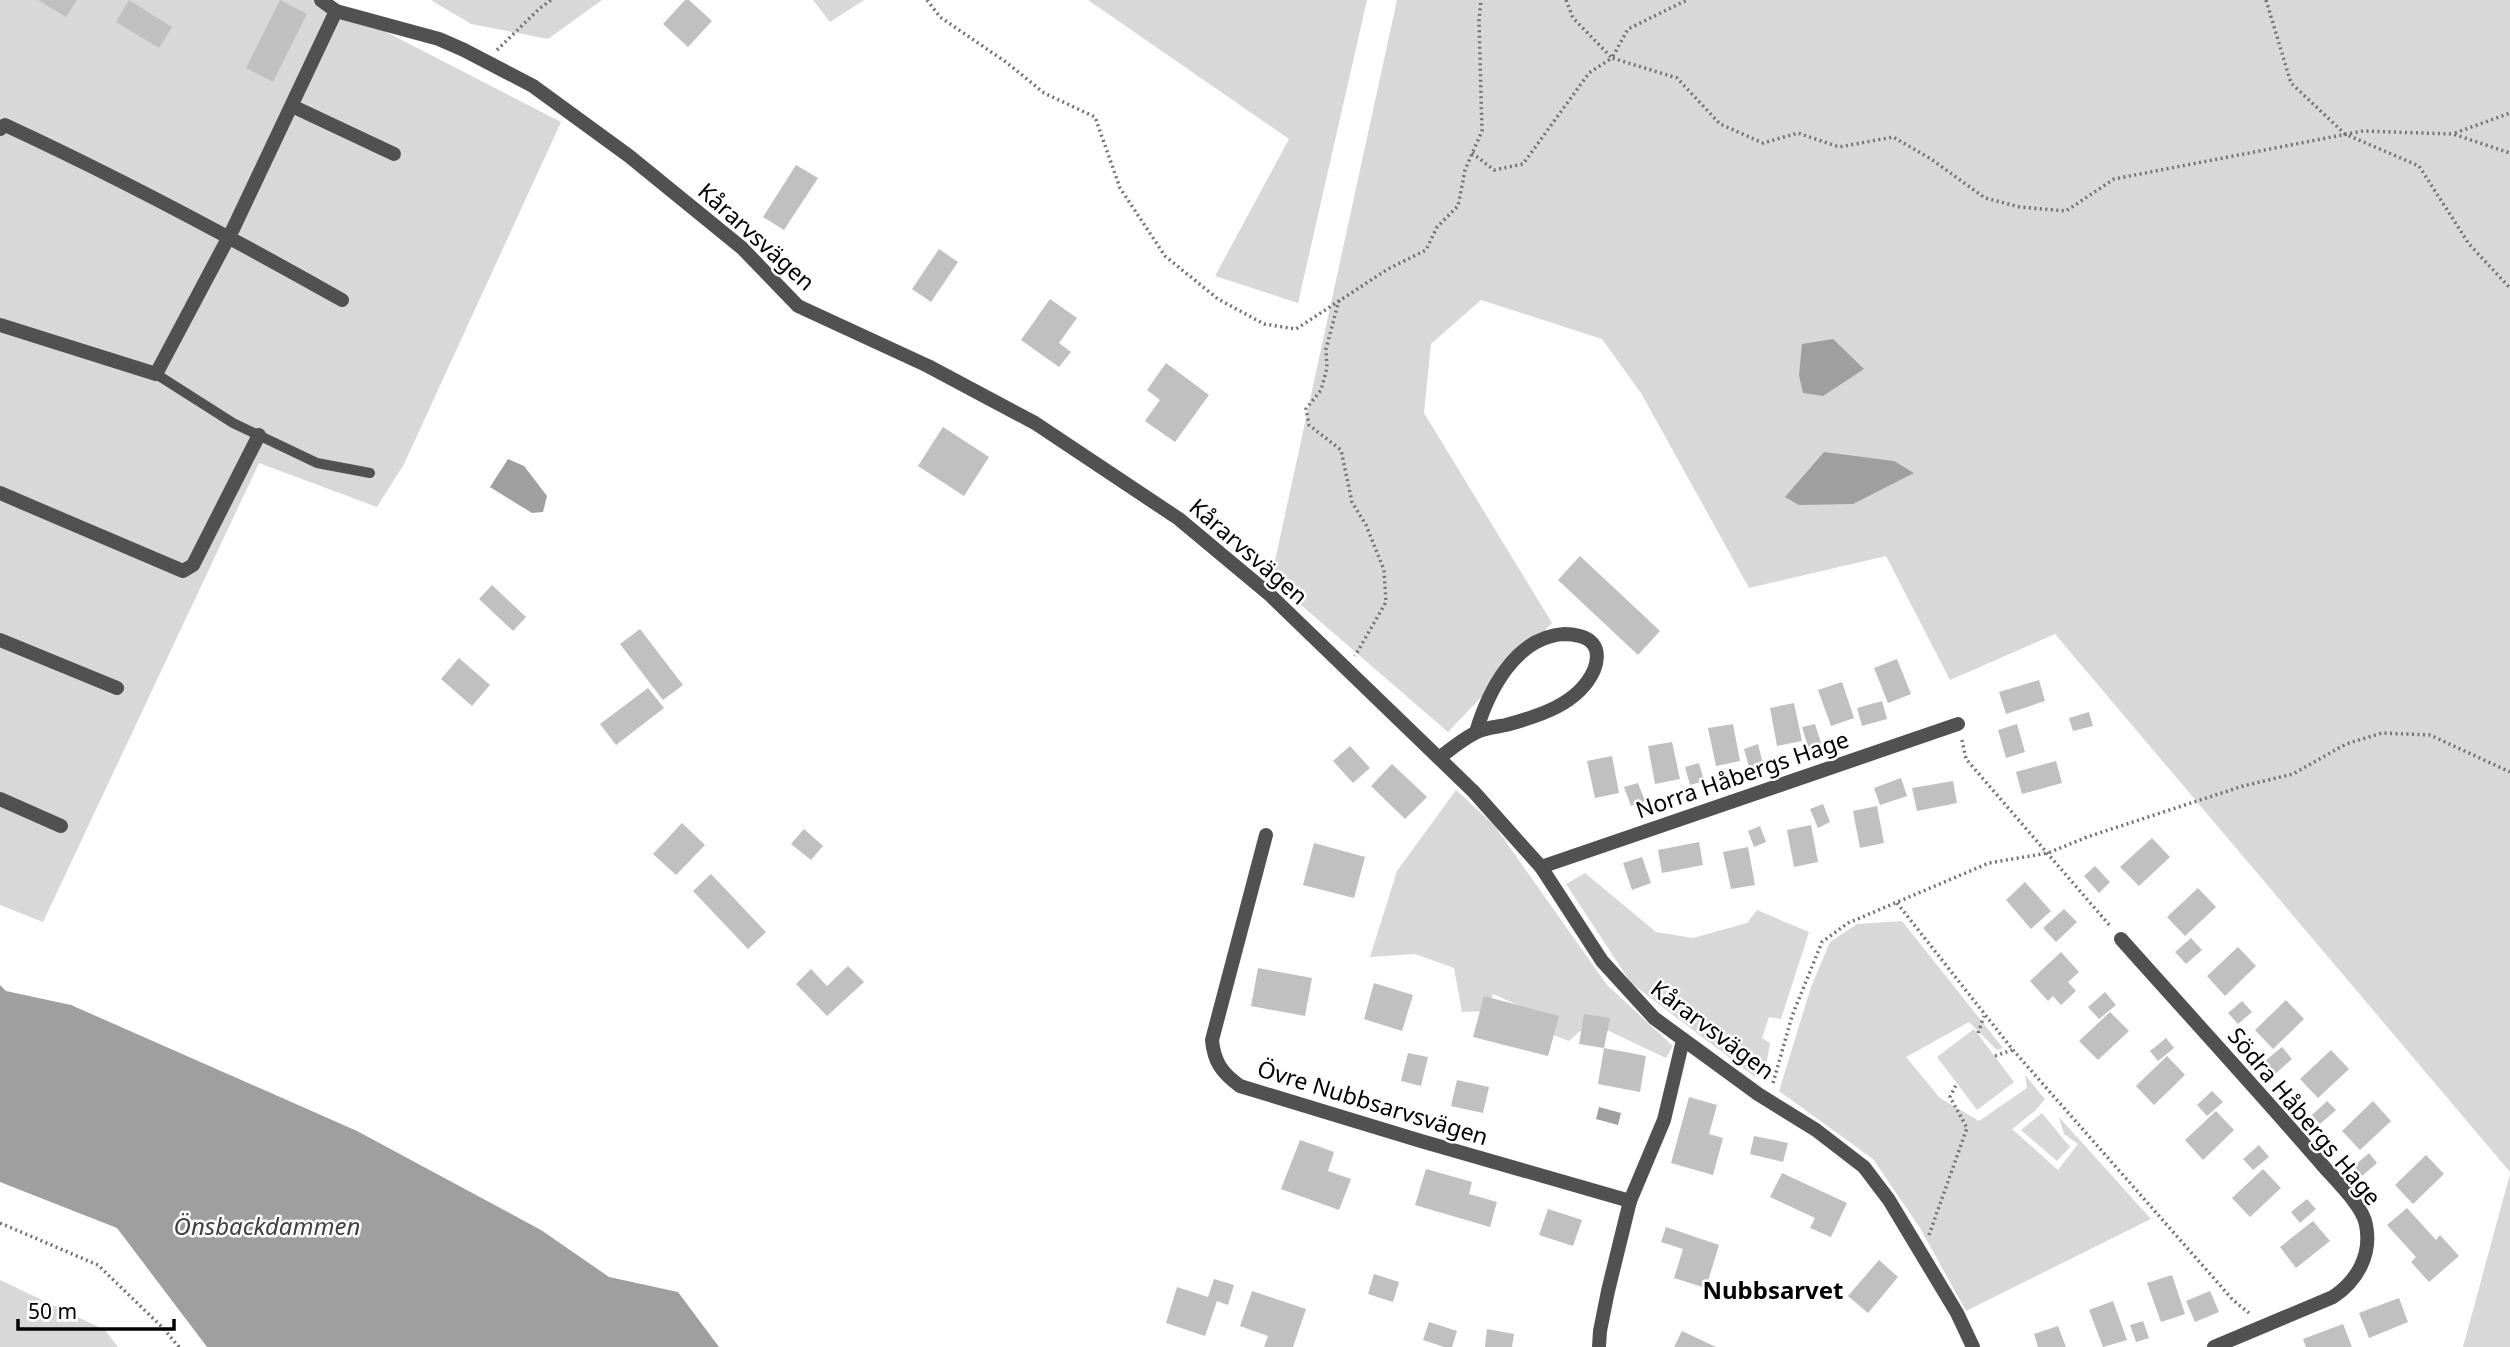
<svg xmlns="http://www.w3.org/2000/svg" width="2510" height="1347" viewBox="0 0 2510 1347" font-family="'Noto Sans',sans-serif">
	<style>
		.green { fill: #d8d8d8 }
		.water { fill: #9f9f9f }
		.building { fill: #c0c0c0 }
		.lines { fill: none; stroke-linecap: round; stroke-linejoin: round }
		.path { stroke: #737373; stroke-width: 3.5; stroke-dasharray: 2 3.5; stroke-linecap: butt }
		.lane { stroke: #515151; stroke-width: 10 }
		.street { stroke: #515151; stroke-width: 14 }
		.labels { text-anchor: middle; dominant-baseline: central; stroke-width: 5; stroke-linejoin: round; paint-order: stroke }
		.street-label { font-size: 23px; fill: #000; stroke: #fff }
		.water-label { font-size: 24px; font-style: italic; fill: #404040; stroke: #fff }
		.neighbourhood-label { font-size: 24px; font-weight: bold; fill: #000; stroke: #fff }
	</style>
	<rect width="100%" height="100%" fill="#fff"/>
	<g class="green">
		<polygon points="0,0 324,0 561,122 404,464 377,507 259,463 43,922 0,905"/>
		<polygon points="431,0 602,0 548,39 471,24"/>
		<polygon points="813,0 864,0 830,22"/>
		<polygon points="1088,0 1367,0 1298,303 1215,276 1289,139"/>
		<polygon points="1397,0 2510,0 2510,1172 2055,634 1950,680 1886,556 1749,588 1641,393 1602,339 1481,300 1431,344 1424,413 1552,623 1448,732 1271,579"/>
		<polygon points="1456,790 1494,825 1607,985 1673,1046 1666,1058 1609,1031 1580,1031 1569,1041 1553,1035 1529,1010 1493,994 1487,1011 1462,1012 1454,968 1415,954 1370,957 1397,871"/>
		<polygon points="1585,873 1656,932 1693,938 1747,923 1757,910 1809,932 1781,1019 1769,1017 1762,1038 1770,1043 1766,1066 1755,1077 1631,983 1566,884"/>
		<polygon points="1902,921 2003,1048 1997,1050 1969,1022 1906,1057 1940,1098 1979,1121 2027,1088 2025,1075 2045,1099 2036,1110 2012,1129 2058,1170 2078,1144 2064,1134 2059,1117 2151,1219 1966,1311 1920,1228 1873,1159 1779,1091 1811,987 1830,942 1857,924"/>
		<polygon points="1974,1029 2014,1082 1977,1110 1937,1057"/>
		<polygon points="2042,1113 2070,1147 2057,1161 2021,1130"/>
		<polygon points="2510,1174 2510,1347 2463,1347"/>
		<polygon points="0,1280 105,1330 118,1347 0,1347"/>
	</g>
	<g class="water">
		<polygon points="1833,339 1864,369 1823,396 1803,393 1799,375 1802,344"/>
		<polygon points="1824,452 1894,461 1914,473 1853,504 1799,505 1785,497"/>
		<polygon points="508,459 524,466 547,496 543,512 532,513 490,487"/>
		<polygon points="0,985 6,991 71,1005 357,1131 541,1230 609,1277 678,1292 719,1347 207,1347 117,1228 0,1182"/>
		<polygon points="1599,1107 1621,1113 1618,1125 1596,1119"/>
	</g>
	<g class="building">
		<polygon points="38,0 77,0 66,17"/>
		<polygon points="129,0 172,27 159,48 116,22"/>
		<polygon points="280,0 307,14 273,82 246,68"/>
		<polygon points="685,0 689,0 712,21 688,47 663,24"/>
		<polygon points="796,165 818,178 784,230 763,217"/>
		<polygon points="939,249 958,262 931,302 912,289"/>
		<polygon points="1050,299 1077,318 1059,343 1071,352 1059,367 1021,340"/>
		<polygon points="1166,363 1209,395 1175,442 1145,421 1160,400 1147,390"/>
		<polygon points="943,427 989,457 964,496 918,466"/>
		<polygon points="1580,556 1660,631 1638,655 1558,580"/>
		<polygon points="492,585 526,617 513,631 479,599"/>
		<polygon points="640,629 683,685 663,700 620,644"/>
		<polygon points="459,658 490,685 472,706 441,679"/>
		<polygon points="1897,659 1911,694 1888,703 1874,668"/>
		<polygon points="2039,680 2045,701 2006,714 1999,692"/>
		<polygon points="1842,682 1854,718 1831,726 1818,690"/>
		<polygon points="648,688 664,708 616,745 600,724"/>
		<polygon points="1882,701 1887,719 1862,726 1857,708"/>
		<polygon points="1794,703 1802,741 1777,746 1770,708"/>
		<polygon points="2089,712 2093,726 2073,731 2069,718"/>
		<polygon points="1733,724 1740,761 1716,766 1708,728"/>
		<polygon points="1815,724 1821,743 1808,747 1802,727"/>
		<polygon points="2017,724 2025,752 2006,758 1998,730"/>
		<polygon points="1672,742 1680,779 1655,784 1648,746"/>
		<polygon points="1758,744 1763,764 1749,767 1744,749"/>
		<polygon points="1350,746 1370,768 1353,783 1333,761"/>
		<polygon points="1612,756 1619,793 1595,798 1587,761"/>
		<polygon points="2056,761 2062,783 2022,794 2016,772"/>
		<polygon points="1699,763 1704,781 1690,785 1685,767"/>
		<polygon points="1392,764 1427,797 1405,819 1371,786"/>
		<polygon points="1901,778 1907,796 1880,805 1874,788"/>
		<polygon points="1953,781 1957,803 1917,811 1912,788"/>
		<polygon points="1638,783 1645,801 1631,806 1624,787"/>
		<polygon points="1823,804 1830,822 1818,828 1810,809"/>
		<polygon points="1877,806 1884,843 1860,848 1853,811"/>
		<polygon points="682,823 705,845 676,875 653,854"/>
		<polygon points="1811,825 1818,862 1794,867 1787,830"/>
		<polygon points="1760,826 1766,842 1754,847 1748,831"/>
		<polygon points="804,829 823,846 811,860 791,844"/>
		<polygon points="2152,838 2170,857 2139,886 2120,867"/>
		<polygon points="1699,842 1703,865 1662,873 1658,850"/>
		<polygon points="1314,843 1365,857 1354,898 1303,885"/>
		<polygon points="1748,847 1755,885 1731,889 1723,852"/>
		<polygon points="1642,857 1651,883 1632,890 1623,863"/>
		<polygon points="2095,866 2110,882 2099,893 2084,876"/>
		<polygon points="711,874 766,932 748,949 693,891"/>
		<polygon points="2025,882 2051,911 2031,929 2006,900"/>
		<polygon points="2198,888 2216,907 2185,936 2167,917"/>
		<polygon points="2064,909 2077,922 2056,942 2043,928"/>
		<polygon points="2191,938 2202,950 2186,964 2175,952"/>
		<polygon points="2238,947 2256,966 2225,996 2207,976"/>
		<polygon points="2061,952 2079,972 2068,982 2076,991 2061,1005 2053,996 2048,1001 2030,981"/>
		<polygon points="848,966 864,982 827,1016 796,984 811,969 827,986"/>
		<polygon points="1258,968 1312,978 1305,1016 1251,1006"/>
		<polygon points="1374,983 1413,995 1402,1031 1364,1019"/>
		<polygon points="2105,992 2116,1005 2099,1019 2088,1007"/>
		<polygon points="1484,996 1559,1016 1548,1056 1473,1037"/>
		<polygon points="2286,1000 2304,1019 2273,1049 2255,1030"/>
		<polygon points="2242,1001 2252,1012 2238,1024 2228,1013"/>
		<polygon points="2110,1012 2129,1031 2098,1060 2079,1041"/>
		<polygon points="1584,1014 1610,1018 1604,1048 1579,1044"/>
		<polygon points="2166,1038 2174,1048 2158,1061 2150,1051"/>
		<polygon points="2282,1047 2292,1059 2275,1074 2265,1061"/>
		<polygon points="1604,1048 1646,1056 1640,1092 1598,1084"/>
		<polygon points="2331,1050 2349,1069 2318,1098 2300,1079"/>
		<polygon points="1408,1053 1428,1057 1421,1086 1401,1081"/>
		<polygon points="2167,1056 2185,1075 2154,1105 2136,1086"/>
		<polygon points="1457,1080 1489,1087 1483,1113 1451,1106"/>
		<polygon points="2212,1091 2223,1102 2207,1116 2197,1105"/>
		<polygon points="1689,1097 1717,1105 1709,1134 1723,1138 1713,1175 1671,1163"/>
		<polygon points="2327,1101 2336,1110 2320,1124 2312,1115"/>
		<polygon points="2373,1101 2391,1121 2360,1150 2342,1131"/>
		<polygon points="2216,1111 2234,1130 2203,1160 2185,1140"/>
		<polygon points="1754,1136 1788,1143 1783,1162 1750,1154"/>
		<polygon points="1300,1140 1334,1152 1328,1171 1351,1179 1339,1210 1281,1189"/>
		<polygon points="2259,1145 2269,1157 2253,1170 2243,1159"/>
		<polygon points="2369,1153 2377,1163 2362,1176 2354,1166"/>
		<polygon points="2426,1155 2444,1174 2413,1204 2395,1185"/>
		<polygon points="1426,1169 1472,1182 1469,1194 1497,1202 1490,1227 1415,1205"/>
		<polygon points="2263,1169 2281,1188 2250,1217 2232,1198"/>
		<polygon points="1782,1173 1847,1203 1831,1237 1810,1228 1815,1218 1770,1197"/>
		<polygon points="2307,1199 2316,1209 2300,1223 2291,1212"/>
		<polygon points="2407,1208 2436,1240 2440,1235 2459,1256 2429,1282 2411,1262 2416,1257 2387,1225"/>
		<polygon points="1548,1209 1582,1220 1573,1246 1539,1235"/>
		<polygon points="2313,1221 2330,1241 2296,1268 2280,1247"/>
		<polygon points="1666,1227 1719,1245 1706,1288 1674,1278 1683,1249 1661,1242"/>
		<polygon points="1879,1260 1898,1277 1868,1313 1848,1296"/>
		<polygon points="1374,1274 1399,1282 1393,1302 1368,1294"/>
		<polygon points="2172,1275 2185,1314 2161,1322 2147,1283"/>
		<polygon points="1214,1279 1234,1285 1228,1305 1217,1301 1205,1336 1166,1323 1177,1287 1208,1297"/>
		<polygon points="1252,1291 1306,1309 1293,1347 1264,1347 1268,1336 1240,1326"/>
		<polygon points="2210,1291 2219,1312 2195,1322 2186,1301"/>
		<polygon points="2399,1298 2408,1322 2369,1338 2359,1313"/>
		<polygon points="2113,1301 2127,1340 2103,1347 2089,1310"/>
		<polygon points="2143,1321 2149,1338 2136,1342 2130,1325"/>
		<polygon points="1429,1322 1457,1331 1452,1347 1444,1347 1423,1340"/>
		<polygon points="2343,1324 2352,1347 2306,1347 2303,1339"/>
		<polygon points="2058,1326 2066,1347 2038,1347 2034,1334"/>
		<polygon points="1487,1329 1514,1334 1512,1347 1485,1347"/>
		<polygon points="1682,1331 1716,1347 1674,1347"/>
	</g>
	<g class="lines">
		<g class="path">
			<polyline points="927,0 940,17 1006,62 1044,93 1095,117 1120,188 1165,256 1218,299 1264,324 1296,329 1388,269 1426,250 1437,227 1458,206 1465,170 1482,131 1479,21 1481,0"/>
			<polyline points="1566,0 1573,18 1612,58 1628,29 1687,0"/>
			<polyline points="2266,0 2291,83 2345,134 2419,166 2469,244 2510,288"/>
			<polyline points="497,50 539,9 551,0"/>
			<polyline points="2455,133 2510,113"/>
			<polyline points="1472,153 1494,170 1523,164 1589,73 1612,58 1677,78 1720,124 1763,143 1798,133 1839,147 1893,137 1931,159 1985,198 2020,207 2066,211 2114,179 2363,131 2453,134 2510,153"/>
			<polyline points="1339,300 1326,349 1327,368 1321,390 1306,409 1309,425 1341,450 1352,502 1366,525 1384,570 1386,602 1355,656"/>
			<polyline points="1962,740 1966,759 2111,927"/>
			<polyline points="1897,903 2013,1050 2233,1300 2249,1313"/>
			<polyline points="1978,1033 1984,1016"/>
			<polyline points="1995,1056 2012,1050"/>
			<polyline points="1773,1083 1792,1016 1822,942 1848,923 1989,863 2048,853 2087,837 2243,786 2293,774 2346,744 2382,733 2430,735 2510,772"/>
			<polyline points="0,1223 98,1265 163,1328 179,1347"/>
			<polyline points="1929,1235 1967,1128 1950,1097 1957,1083"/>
		</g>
		<polyline class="lane" points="156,374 233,423 317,463 370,473"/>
		<g class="street">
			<polyline points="321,0 336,11 439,39 464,50 533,86 629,156 742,248 798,306 928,366 1035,423 1179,519 1269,594 1474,792 1541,867 1602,961 1654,1018 1758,1094 1816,1130 1864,1167 1889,1200 1957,1313 1973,1347"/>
			<polyline points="292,106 394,154"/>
			<path d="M 0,129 L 5,125 C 120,178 232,238 342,300"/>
			<polyline points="0,325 156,374 233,229 336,11"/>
			<polyline points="0,493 183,571 193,565 259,435"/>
			<polyline points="0,640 117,688"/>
			<path d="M 1440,757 C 1451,749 1463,739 1475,733 C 1484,728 1496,727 1506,725 C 1539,716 1579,704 1594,670 C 1597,663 1599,651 1593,644 C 1587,636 1573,634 1564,634 C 1515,637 1488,692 1476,732"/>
			<polyline points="0,799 61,826"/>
			<path d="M 1266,835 L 1212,1040 C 1214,1062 1222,1073 1240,1086 L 1421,1141 L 1630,1201"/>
			<polyline points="1541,867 1958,724"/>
			<path d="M 2121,939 C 2187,1013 2254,1086 2319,1161 C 2332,1177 2363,1205 2366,1225 C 2372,1255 2357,1281 2333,1297 L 2214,1347"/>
			<polyline points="1599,1347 1600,1331 1608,1291 1630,1201 1664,1120 1683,1040"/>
		</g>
	</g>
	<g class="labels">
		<g class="street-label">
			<text transform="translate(757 236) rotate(42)">Kårarvsvägen</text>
			<text transform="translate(1249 551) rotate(41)">Kårarvsvägen</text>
			<text transform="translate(1742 774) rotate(-19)">Norra Håbergs Hage</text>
			<text transform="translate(1713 1029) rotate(37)">Kårarvsvägen</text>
			<text transform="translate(1373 1102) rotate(17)">Övre Nubbsarvsvägen</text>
			<text transform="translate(2305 1116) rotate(50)">Södra Håbergs Hage</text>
		</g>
		<g class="water-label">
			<text x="267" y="1225">Önsbackdammen</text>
		</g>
		<g class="neighbourhood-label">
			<text x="1773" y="1289">Nubbsarvet</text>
		</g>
	</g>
	<path d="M18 1319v10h156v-10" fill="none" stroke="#000000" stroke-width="3.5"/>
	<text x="28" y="1319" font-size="21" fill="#000000" stroke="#ffffff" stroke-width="5" paint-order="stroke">50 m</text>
</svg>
